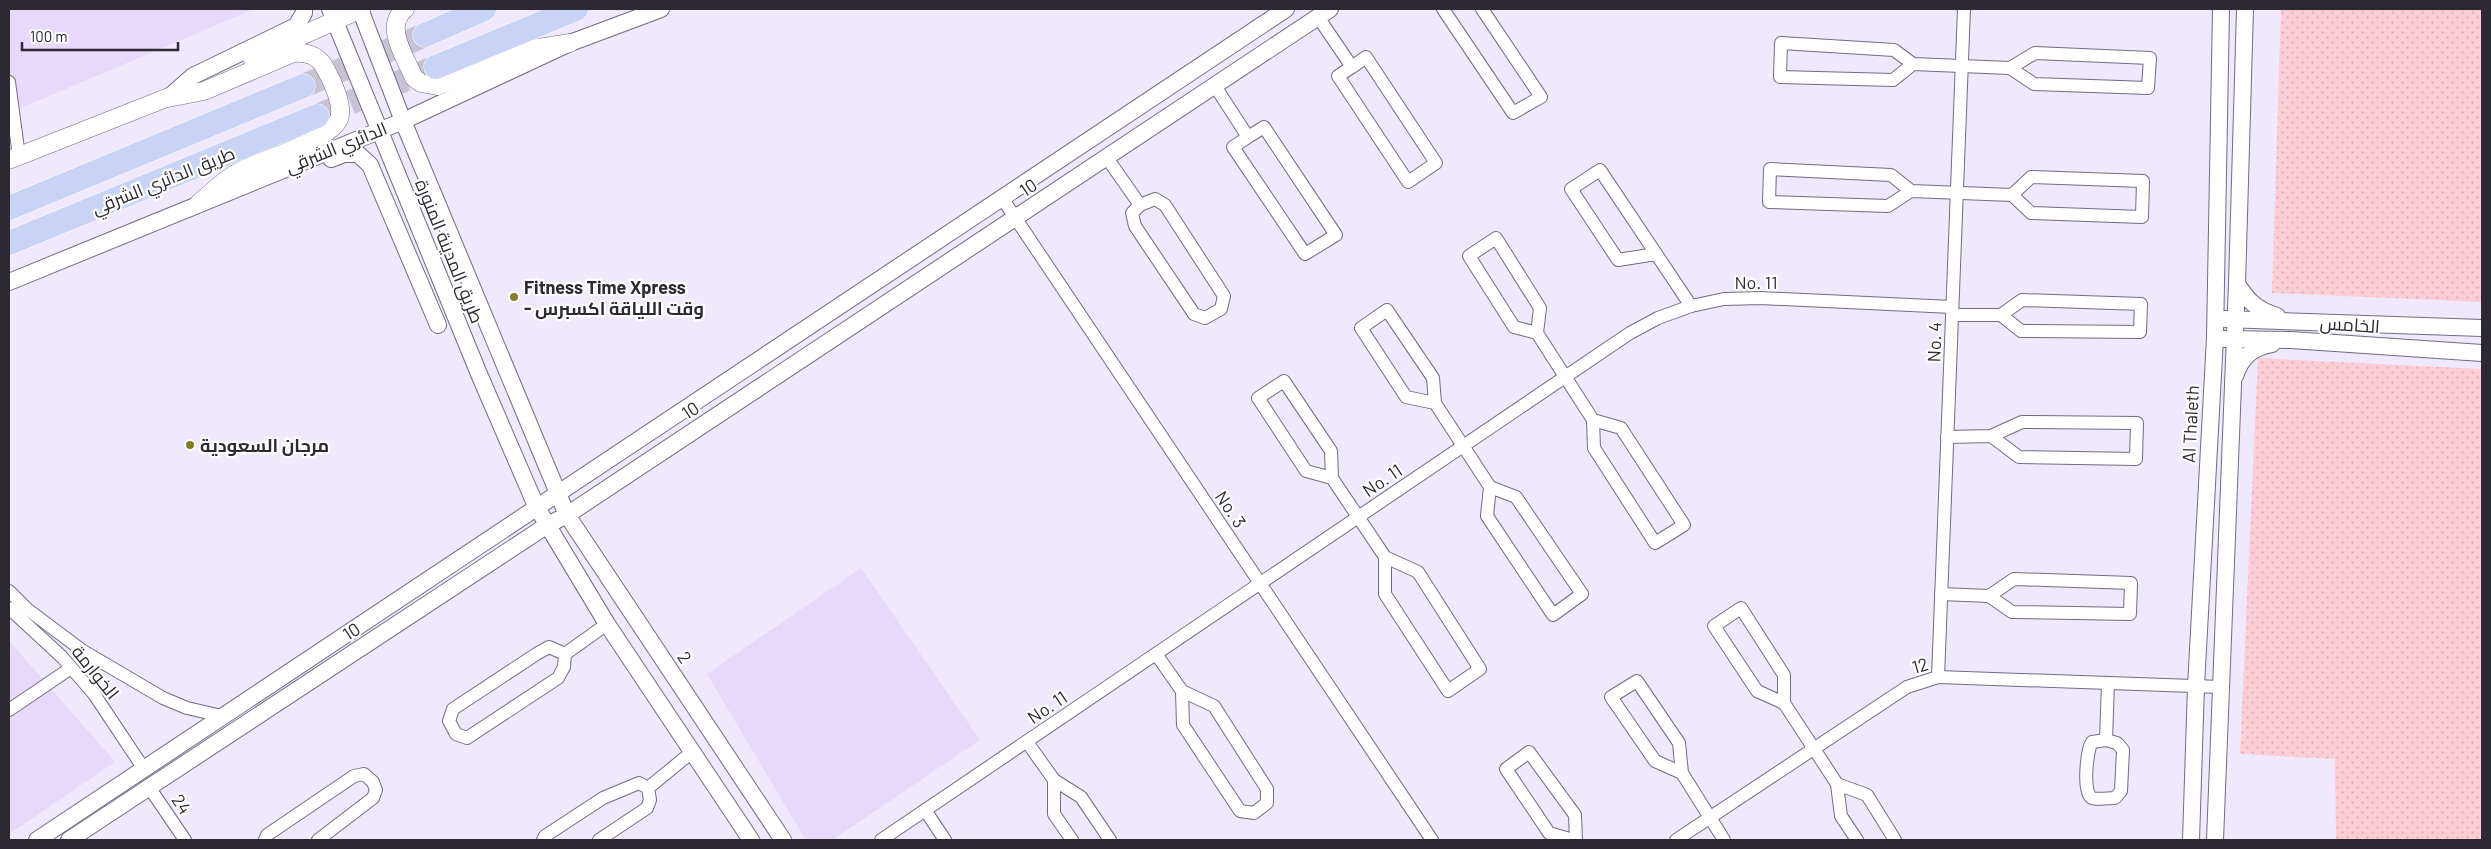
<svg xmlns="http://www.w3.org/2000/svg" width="2491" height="849" viewBox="0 0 2491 849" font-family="Barlow,Cairo,sans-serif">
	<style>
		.built { fill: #e6d9fa }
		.grass { fill: url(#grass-dots) }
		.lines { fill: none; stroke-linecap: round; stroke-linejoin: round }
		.motorway-tunnel { stroke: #c9c2d4; stroke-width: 24; stroke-dasharray: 24 12; stroke-linecap: butt }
		.minor-casing { stroke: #736b81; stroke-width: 14 }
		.tertiary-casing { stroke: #736b81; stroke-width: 18 }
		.secondary-casing { stroke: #736b81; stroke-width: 19 }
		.motorway-casing { stroke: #fff; stroke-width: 25 }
		.minor { stroke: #fff; stroke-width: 12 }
		.tertiary { stroke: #fff; stroke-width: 16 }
		.secondary { stroke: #fff; stroke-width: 18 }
		.motorway { stroke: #c8d3f5; stroke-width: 24 }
		.poi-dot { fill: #867c22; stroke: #fff; stroke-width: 2 }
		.labels { text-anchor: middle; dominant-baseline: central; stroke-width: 4.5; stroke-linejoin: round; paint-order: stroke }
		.street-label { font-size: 18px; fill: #2c2932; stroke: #fff }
		.poi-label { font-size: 18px; font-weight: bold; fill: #2c2932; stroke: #fff; text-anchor: start }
	</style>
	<defs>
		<pattern id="grass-dots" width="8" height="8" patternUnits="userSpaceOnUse" patternTransform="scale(1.25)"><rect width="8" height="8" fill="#fdcdd5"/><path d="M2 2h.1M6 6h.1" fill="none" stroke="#d9b0b7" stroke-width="1.8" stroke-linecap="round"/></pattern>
	</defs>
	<rect width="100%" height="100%" fill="#f0e8fd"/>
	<g class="built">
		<polygon points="9,9 254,9 9,113"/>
		<polygon points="861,568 980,740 832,840 806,840 707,674"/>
		<polygon points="9,641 115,762 9,834"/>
	</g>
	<g class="grass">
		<polygon points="2281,9 2482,9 2482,302 2272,293"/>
		<polygon points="2258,358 2482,369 2482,840 2336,840 2335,759 2240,754"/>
	</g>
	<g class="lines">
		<g class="motorway-tunnel">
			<polyline points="303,86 425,35"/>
			<polyline points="317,116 436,67"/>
		</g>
		<defs>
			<g id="minor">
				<polyline points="1443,9 1513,113 1541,97 1482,9"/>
				<polyline points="1318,17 1352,67 1338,76 1408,182 1436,163 1366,57 1352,67"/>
				<polyline points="1913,64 1894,50 1781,43 1780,77 1893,80 1913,64 2010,68 2035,53 2150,58 2148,88 2034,84 2010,68"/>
				<polyline points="9,82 19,156"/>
				<polyline points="1215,86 1248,137 1233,147 1305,254 1336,235 1264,127 1248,137"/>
				<polyline points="1107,158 1140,205 1132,213 1135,226 1194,314 1205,318 1221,309 1224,296 1165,205 1155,199 1140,205"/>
				<polyline points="1911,191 1891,175 1770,169 1769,202 1888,206 1911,191 2012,195 2031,177 2143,181 2142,217 2031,213 2012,195"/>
				<polyline points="1002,198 1432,840"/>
				<polyline points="1656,254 1618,260 1571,189 1600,170 1691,306"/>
				<polyline points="1952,315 2001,315 2022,300 2141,304 2140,332 2021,331 2001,315"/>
				<polyline points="1537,333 1514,327 1469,256 1496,238 1540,308 1537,333 1593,420 1621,428 1684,525 1655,543 1594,448 1593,420"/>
				<polyline points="1435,403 1406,397 1361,328 1387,310 1433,378 1435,403 1490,487 1516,497 1582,594 1553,615 1487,516 1490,487"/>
				<polyline points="1947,437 1991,436 2022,422 2137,423 2136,459 2019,457 1991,436"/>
				<polyline points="1332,478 1306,471 1258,398 1284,381 1331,451 1332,478 1385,557 1418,572 1480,669 1448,691 1385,594 1385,557"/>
				<polyline points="9,591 27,609 83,651 163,698 187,708 222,716"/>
				<polyline points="1941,594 1989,596 2012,612 2130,614 2131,583 2014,579 1989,596"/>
				<polyline points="9,608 62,657 94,694 144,769"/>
				<polyline points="565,654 564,667 558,678 467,738 456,734 449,721 453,709 538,653 549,647 565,654 607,624"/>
				<polyline points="1156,654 1182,691 1214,706 1267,789 1267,803 1254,813 1240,811 1183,725 1182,691"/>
				<polyline points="1938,677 1964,9"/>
				<polyline points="1784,703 1757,691 1714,626 1741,608 1784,675 1784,703 1837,784 1841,816 1857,840"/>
				<polyline points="9,710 71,668"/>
				<path d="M 2106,740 L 2117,743 L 2123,750 L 2121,791 L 2115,798 C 2109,798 2097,800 2092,798 C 2082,793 2087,749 2092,742 Z"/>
				<polyline points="2106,740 2108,683"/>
				<polyline points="1027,742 1054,780 1081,797 1110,840"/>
				<polyline points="1682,773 1655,761 1611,697 1637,681 1679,743 1682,773 1724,840"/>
				<polyline points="1054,780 1054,814 1072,840"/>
				<polyline points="1837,784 1867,795 1895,840"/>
				<polyline points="149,787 185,840"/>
				<polyline points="648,788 692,752"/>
				<polyline points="925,810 945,840"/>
				<polyline points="265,840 267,835 354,776 364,774 373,782 376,790 373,798 318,840"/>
				<polyline points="543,840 545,836 603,798 639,783 648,788 650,800 647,808 599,840"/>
				<polyline points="881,840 1630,333 1658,318 1691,306 1724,299 1760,298 1952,307"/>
				<polyline points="1573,840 1549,833 1506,769 1529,752 1575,815 1576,840"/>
				<polyline points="1676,840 1907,687 1938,677 2221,687"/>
			</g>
			<g id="tertiary">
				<polyline points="330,9 479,374 536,506 607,624 751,840"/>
				<polyline points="360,9 403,121 567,515 783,840"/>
				<polyline points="168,98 193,76 296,26 304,13 304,9"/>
				<polyline points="331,159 344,154 358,154 370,165 438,325"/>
				<polyline points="9,282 403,121 570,43 661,9"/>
				<path d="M 2237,284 C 2248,301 2257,310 2277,316"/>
				<polyline points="2225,319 2482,328"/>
				<polyline points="2224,339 2291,340 2482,353"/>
				<path d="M 2235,376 C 2242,356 2252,348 2272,344"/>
				<polyline points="37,840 1286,9"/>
				<polyline points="69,840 546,526 567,515 1330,9"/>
				<polyline points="2191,840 2196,686 2215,338 2221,9"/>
				<polyline points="2215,840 2237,284 2245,9"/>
			</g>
			<g id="secondary">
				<path d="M 405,9 C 383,26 406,58 414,78 L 421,83 L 437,86 L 532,49 L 570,43"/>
				<polyline points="252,58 361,9"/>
				<path d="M 168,98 L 204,91 L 293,53 C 307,52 318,55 325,68 C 332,80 344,106 339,119 C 329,142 258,160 235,174 C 222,182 211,193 199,203"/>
				<polyline points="9,160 179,93"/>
			</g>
			<g id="motorway">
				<polyline points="425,35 484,9"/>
				<polyline points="436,67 576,9"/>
				<polyline points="9,208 303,86"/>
				<polyline points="9,243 317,116"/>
			</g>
		</defs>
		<use href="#minor" class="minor-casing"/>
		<use href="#tertiary" class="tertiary-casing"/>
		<use href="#secondary" class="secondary-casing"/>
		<use href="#motorway" class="motorway-casing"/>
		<use href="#minor" class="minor"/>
		<use href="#tertiary" class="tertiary"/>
		<use href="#secondary" class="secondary"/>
		<use href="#motorway" class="motorway"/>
	</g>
	<g class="poi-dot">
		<circle cx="514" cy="297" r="5"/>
		<circle cx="190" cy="445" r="5"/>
	</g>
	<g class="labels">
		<g class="street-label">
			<text transform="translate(336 147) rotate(-22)">الدائري الشرقي</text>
			<text transform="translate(163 180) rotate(-22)">طريق الدائري الشرقي</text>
			<text transform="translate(1028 187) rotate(-34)">10</text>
			<text transform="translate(450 251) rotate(68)">طريق المدينة المنورة</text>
			<text x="1756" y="282">No. 11</text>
			<text transform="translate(2350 324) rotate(4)">الخامس</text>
			<text transform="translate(1934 342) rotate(-88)">No. 4</text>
			<text transform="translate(690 410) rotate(-33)">10</text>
			<text transform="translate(2190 424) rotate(-87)">Al Thaleth</text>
			<text transform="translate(1382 480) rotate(-34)">No. 11</text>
			<text transform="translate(1231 509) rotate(56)">No. 3</text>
			<text transform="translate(351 631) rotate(-33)">10</text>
			<text transform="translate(685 657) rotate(56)">2</text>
			<text transform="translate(1920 665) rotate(-16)">12</text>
			<text transform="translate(96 672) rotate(51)">الخوارمة</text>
			<text transform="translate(1047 707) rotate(-34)">No. 11</text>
			<text transform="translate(182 804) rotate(56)">24</text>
		</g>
		<g class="poi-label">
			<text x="524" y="287">Fitness Time Xpress<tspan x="524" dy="21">- وقت اللياقة اكسبرس</tspan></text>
			<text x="200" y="445">مرجان السعودية</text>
		</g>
	</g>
	<rect width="2491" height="849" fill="none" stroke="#2c2932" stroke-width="20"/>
	<path d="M22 42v8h156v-8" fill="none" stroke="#2c2932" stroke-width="2.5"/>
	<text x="30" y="42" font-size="15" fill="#2c2932" stroke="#ffffff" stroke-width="4" paint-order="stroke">100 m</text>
</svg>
